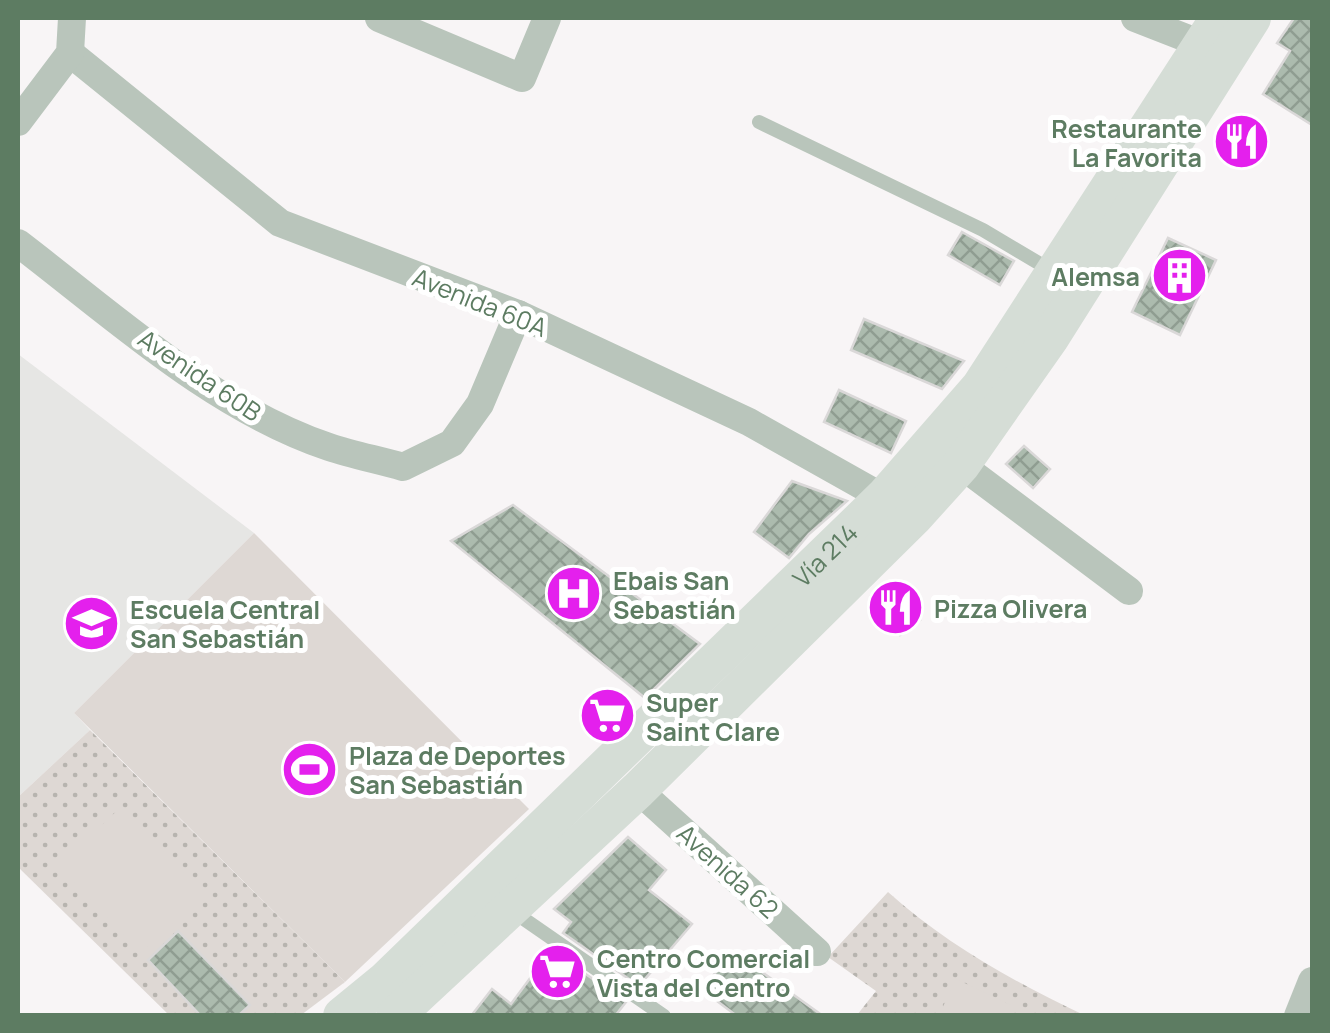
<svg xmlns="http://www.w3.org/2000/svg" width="1330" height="1033" viewBox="0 0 1330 1033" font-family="Manrope,sans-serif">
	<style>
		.built { fill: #e6e6e4 }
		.park { fill: url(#park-dots) }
		.pitch { fill: #ded8d4 }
		.building { fill: url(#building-cross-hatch); stroke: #dad8d8; stroke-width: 2.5 }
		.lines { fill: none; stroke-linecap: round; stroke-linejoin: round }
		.lane { stroke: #b9c5bb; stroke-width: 14 }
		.street { stroke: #b9c5bb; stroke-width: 28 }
		.secondary { stroke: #d5ddd6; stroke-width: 38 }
		.labels { text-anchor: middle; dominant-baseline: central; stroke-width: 10; stroke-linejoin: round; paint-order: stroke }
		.poi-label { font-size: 25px; font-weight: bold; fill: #5d7c62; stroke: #fff; text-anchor: start }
		.street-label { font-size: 25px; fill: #5d7c62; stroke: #fff }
	</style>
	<defs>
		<pattern id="park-dots" width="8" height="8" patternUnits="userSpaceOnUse" patternTransform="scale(2.5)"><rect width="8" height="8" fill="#ded8d4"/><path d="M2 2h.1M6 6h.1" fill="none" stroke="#b7b4af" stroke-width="1.8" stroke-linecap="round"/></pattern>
		<pattern id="building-cross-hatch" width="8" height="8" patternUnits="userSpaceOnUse" patternTransform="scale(2.5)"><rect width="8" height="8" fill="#acbbae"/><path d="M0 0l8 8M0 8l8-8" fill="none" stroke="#8f9d91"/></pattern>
	</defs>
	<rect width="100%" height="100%" fill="#f8f5f6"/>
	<polygon class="built" points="18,354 254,533 74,713 90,730 18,797"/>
	<g class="park">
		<polygon points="90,730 345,982 301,1015 169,1015 18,867 18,797"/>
		<path d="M 888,892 C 946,944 1014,982 1084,1015 L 857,1015 L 876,991 L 828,957 Z"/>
	</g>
	<g class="pitch">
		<polygon points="254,533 529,809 345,982 74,713"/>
		<polygon points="121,807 204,894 141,953 58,865"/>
		<polygon points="956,979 1011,1005 1005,1015 939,1015"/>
	</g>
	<g class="building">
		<polygon points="1294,18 1312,18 1312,125 1263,94 1290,51 1277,43"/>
		<polygon points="962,232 1014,261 1000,285 948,255"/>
		<polygon points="1168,238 1216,260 1180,335 1132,312"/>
		<polygon points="864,319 964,361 942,389 851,350"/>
		<polygon points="839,390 906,421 891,453 824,422"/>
		<polygon points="1024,446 1050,469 1033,488 1006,464"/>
		<polygon points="792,481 847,501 809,534 789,558 754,532"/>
		<polygon points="513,505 700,644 645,698 451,541"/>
		<polygon points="891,581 920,620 900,635 871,596"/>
		<polygon points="628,837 666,870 649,890 692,924 639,986 563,933 571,922 554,909"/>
		<polygon points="178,931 250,1005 238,1016 201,1016 148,960"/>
		<polygon points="551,950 626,1002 615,1016 471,1016 492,989 511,1004"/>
		<polygon points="734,952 823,1016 737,1016 701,989"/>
	</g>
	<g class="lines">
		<g class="lane">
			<polyline points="759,122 983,230 1052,271"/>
			<polyline points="511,910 664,1016"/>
		</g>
		<g class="street">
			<polyline points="379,18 522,78 547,18"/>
			<polyline points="1135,18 1217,50"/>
			<polyline points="70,53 280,223 518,314 749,422 900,507"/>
			<polyline points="18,122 70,53 72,18"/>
			<path d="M 18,243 C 114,316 213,408 329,447 C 353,455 379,460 403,467 L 452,443 L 480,404 L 518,314"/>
			<polyline points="961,465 1129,591"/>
			<polyline points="638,790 817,952"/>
			<polyline points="1298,1016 1312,981"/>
		</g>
		<g class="secondary">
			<path id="s1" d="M 342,1016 L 386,980 L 885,496 L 980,387 L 1219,18"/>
			<polyline points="395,1016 638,790 914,517 961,465 1050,338 1252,18"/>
		</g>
	</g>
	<defs>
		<symbol id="restaurant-disc" viewBox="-11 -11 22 22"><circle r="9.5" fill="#e420ed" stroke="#fff"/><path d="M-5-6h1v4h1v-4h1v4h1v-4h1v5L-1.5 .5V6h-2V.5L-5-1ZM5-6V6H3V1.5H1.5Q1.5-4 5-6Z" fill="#fff"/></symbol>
		<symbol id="building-disc" viewBox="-11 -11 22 22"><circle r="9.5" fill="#e420ed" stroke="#fff"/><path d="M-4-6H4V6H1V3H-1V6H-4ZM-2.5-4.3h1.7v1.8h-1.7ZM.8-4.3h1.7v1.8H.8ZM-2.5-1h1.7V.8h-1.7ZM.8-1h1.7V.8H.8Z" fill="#fff"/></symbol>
		<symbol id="hospital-disc" viewBox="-11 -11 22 22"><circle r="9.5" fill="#e420ed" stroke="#fff"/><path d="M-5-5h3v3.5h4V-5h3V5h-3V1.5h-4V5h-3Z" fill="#fff"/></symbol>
		<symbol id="school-disc" viewBox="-11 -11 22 22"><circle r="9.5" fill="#e420ed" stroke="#fff"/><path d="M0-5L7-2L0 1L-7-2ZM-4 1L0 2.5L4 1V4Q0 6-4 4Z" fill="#fff"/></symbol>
		<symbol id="supermarket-disc" viewBox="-11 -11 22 22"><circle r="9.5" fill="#e420ed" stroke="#fff"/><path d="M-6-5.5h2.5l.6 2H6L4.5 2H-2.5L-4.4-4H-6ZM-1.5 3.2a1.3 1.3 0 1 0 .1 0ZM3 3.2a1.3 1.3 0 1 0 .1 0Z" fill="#fff"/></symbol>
		<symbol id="stadium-disc" viewBox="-11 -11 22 22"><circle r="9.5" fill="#e420ed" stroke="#fff"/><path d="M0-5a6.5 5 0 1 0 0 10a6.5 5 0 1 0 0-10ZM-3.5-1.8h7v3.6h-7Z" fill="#fff"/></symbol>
	</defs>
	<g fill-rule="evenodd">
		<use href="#restaurant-disc" x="1210" y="110" width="63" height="63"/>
		<use href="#building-disc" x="1148" y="244" width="63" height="63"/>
		<use href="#hospital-disc" x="542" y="562" width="63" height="63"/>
		<use href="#restaurant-disc" x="864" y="576" width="63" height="63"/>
		<use href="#school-disc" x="60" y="592" width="63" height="63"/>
		<use href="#supermarket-disc" x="576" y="684" width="63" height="63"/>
		<use href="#stadium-disc" x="278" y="738" width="63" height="63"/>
		<use href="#supermarket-disc" x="526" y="940" width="63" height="63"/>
	</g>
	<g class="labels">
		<g class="poi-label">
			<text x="1202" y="128" text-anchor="end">Restaurante<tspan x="1202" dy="29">La Favorita</tspan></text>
			<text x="1140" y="276" text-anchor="end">Alemsa</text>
			<text x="613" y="580">Ebais San<tspan x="613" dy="29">Sebastián</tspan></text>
			<text x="934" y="608">Pizza Olivera</text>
			<text x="130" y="609">Escuela Central<tspan x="130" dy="29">San Sebastián</tspan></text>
			<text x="646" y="702">Super<tspan x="646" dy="29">Saint Clare</tspan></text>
			<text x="349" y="755">Plaza de Deportes<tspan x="349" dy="29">San Sebastián</tspan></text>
			<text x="597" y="958">Centro Comercial<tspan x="597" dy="29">Vista del Centro</tspan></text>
		</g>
		<g class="street-label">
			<text transform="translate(480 302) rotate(22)">Avenida 60A</text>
			<text transform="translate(200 375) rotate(34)">Avenida 60B</text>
			<text stroke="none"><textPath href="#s1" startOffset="668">Vía 214</textPath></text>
			<text transform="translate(728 871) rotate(42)">Avenida 62</text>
		</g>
	</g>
	<rect width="1330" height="1033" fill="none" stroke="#5d7c62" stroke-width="40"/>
</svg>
